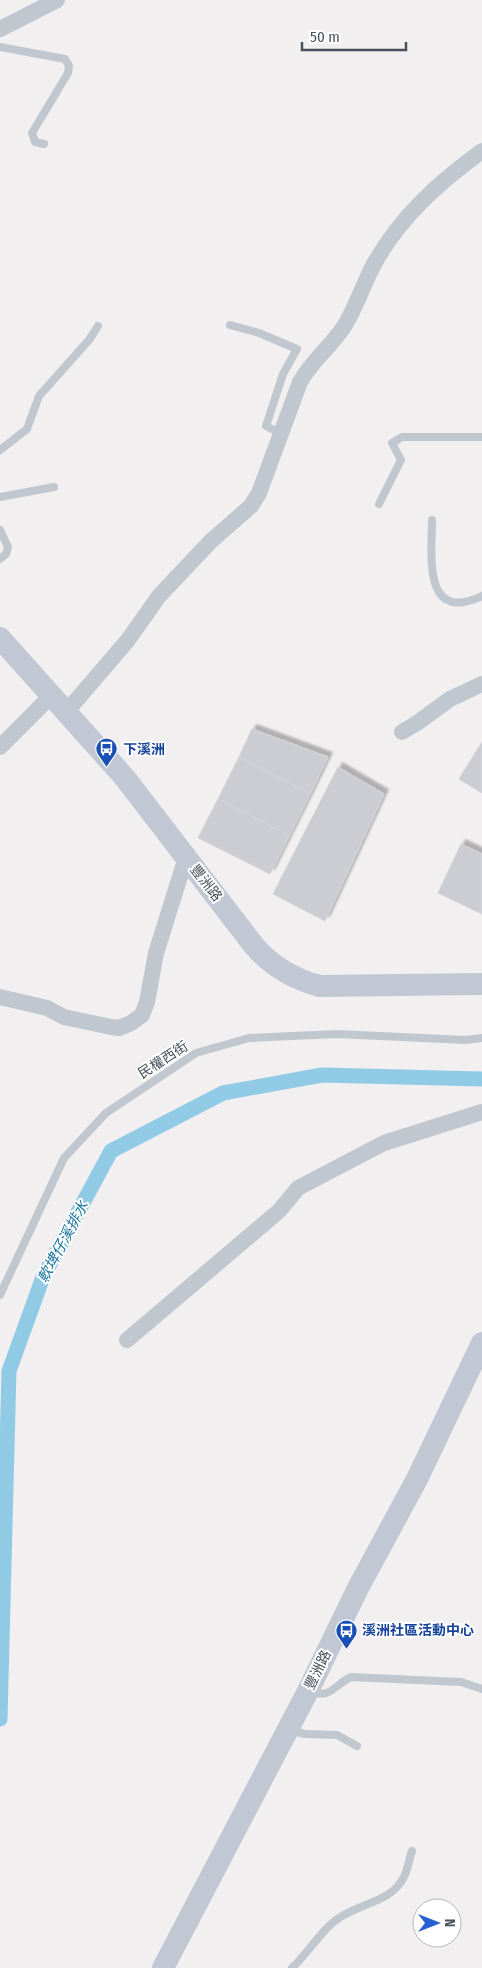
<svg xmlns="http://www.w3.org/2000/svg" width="482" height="1968" viewBox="0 0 482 1968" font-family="'Fira Sans Condensed','Noto Sans TC',sans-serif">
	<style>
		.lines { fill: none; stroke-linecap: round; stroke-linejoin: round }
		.canal { stroke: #91cae5; stroke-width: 15 }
		.building { fill: #cccdd3; stroke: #d3d4da; filter: url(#shadow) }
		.lane { stroke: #c0c7cf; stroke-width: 8 }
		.street { stroke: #c0c7cf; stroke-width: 16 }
		.secondary { stroke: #c1c8d4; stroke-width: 22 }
		.labels { text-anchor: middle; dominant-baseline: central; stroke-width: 4; stroke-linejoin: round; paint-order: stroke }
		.transit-label { font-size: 14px; font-weight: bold; fill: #164399; stroke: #fff; text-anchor: start }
		.street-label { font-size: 14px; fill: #48505b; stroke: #fff }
		.water-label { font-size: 15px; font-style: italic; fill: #18749e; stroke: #fff }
	</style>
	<defs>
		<filter id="shadow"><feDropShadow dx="4.5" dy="-4.5" stdDeviation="1" flood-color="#0004"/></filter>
	</defs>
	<rect width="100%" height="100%" fill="#f1efef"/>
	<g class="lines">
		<polyline class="canal" points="0,1719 9,1371 43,1277 111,1151 223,1093 322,1075 482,1079"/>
	</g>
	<g class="building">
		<polygon points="252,729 328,757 310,794 239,757"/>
		<polygon points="482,742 482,793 459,779"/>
		<polygon points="239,757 310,794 289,836 218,799"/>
		<polygon points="338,767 384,794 325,921 273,894"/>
		<polygon points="218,799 289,836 270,874 198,838"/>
		<polygon points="461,844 482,854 482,914 438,893"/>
	</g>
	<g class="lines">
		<g class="lane">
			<polyline points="0,47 65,59 69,66 68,73 32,133 35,142 44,144"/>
			<polyline points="230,325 259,333 297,349 283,374 266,426 282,434"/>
			<polyline points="0,450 27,429 39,396 89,340 98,326"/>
			<polyline points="0,497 54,487"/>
			<polyline points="379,504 401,460 392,443 402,437 482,437"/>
			<path d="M 432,520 C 432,555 422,624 482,596"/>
			<polyline points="0,530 8,547 6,554 0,559"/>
			<polyline points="0,1295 64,1158 106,1113 196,1053 249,1038 337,1034 465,1040 482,1038"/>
			<path d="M 310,1692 C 332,1699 335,1684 351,1677 L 461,1682 L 482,1689"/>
			<polyline points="289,1730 305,1734 337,1735 357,1746"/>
			<path d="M 292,1968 C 308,1953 320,1932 336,1920 C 358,1903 391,1903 404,1877 C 408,1869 409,1859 412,1851"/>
		</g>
		<g class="street">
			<polyline points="0,29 57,0"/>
			<path d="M 67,711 L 128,640 L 159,596 L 211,541 L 251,506 L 259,493 L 300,382 C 312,360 332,346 345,325 C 356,307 363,285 373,266 C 399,218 438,183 482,151"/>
			<polyline points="402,732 417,723 450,699 482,684"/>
			<polyline points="0,747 52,695"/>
			<polyline points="0,997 47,1008 64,1017 111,1027 119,1028 131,1023 142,1015 147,1002 156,953 183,867 189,862"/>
			<polyline points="127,1340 279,1211 298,1188 384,1143 482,1112"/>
		</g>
		<g class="secondary">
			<path d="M 0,638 L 125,778 L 255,947 C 273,967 293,979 320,986 L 482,984"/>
			<polyline points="163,1968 308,1691 358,1588 417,1479 482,1343"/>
		</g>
	</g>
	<defs>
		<symbol id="bus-pin" viewBox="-11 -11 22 30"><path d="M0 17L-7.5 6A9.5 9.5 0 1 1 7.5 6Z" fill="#1a4fb4" stroke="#fff"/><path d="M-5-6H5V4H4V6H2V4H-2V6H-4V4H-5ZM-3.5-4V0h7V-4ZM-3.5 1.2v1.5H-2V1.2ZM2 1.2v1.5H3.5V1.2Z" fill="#fff"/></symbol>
	</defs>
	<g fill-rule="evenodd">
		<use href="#bus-pin" x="94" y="736" width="25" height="34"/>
		<use href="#bus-pin" x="334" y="1618" width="25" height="34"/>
	</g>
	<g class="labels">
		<g class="transit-label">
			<text x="123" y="749">下溪洲</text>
			<text x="362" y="1630">溪洲社區活動中心</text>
		</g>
		<g class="street-label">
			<text transform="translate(206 883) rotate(52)">豐洲路</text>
			<text transform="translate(163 1060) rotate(-33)">民權西街</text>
			<text transform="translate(318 1670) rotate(-64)">豐洲路</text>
		</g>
		<g class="water-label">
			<text transform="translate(63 1242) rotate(-62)">軟埤仔溪排水</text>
		</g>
	</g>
	<g transform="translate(437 1923) rotate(90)"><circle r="24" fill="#ffffff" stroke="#b6b9bd"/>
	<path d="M0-4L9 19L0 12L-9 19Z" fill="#2860d2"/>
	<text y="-8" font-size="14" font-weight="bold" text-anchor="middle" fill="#48505b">N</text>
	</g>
	<path d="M302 42v8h104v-8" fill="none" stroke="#48505b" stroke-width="2.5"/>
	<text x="310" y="42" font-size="15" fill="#48505b" stroke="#ffffff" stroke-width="4" paint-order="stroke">50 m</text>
</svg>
